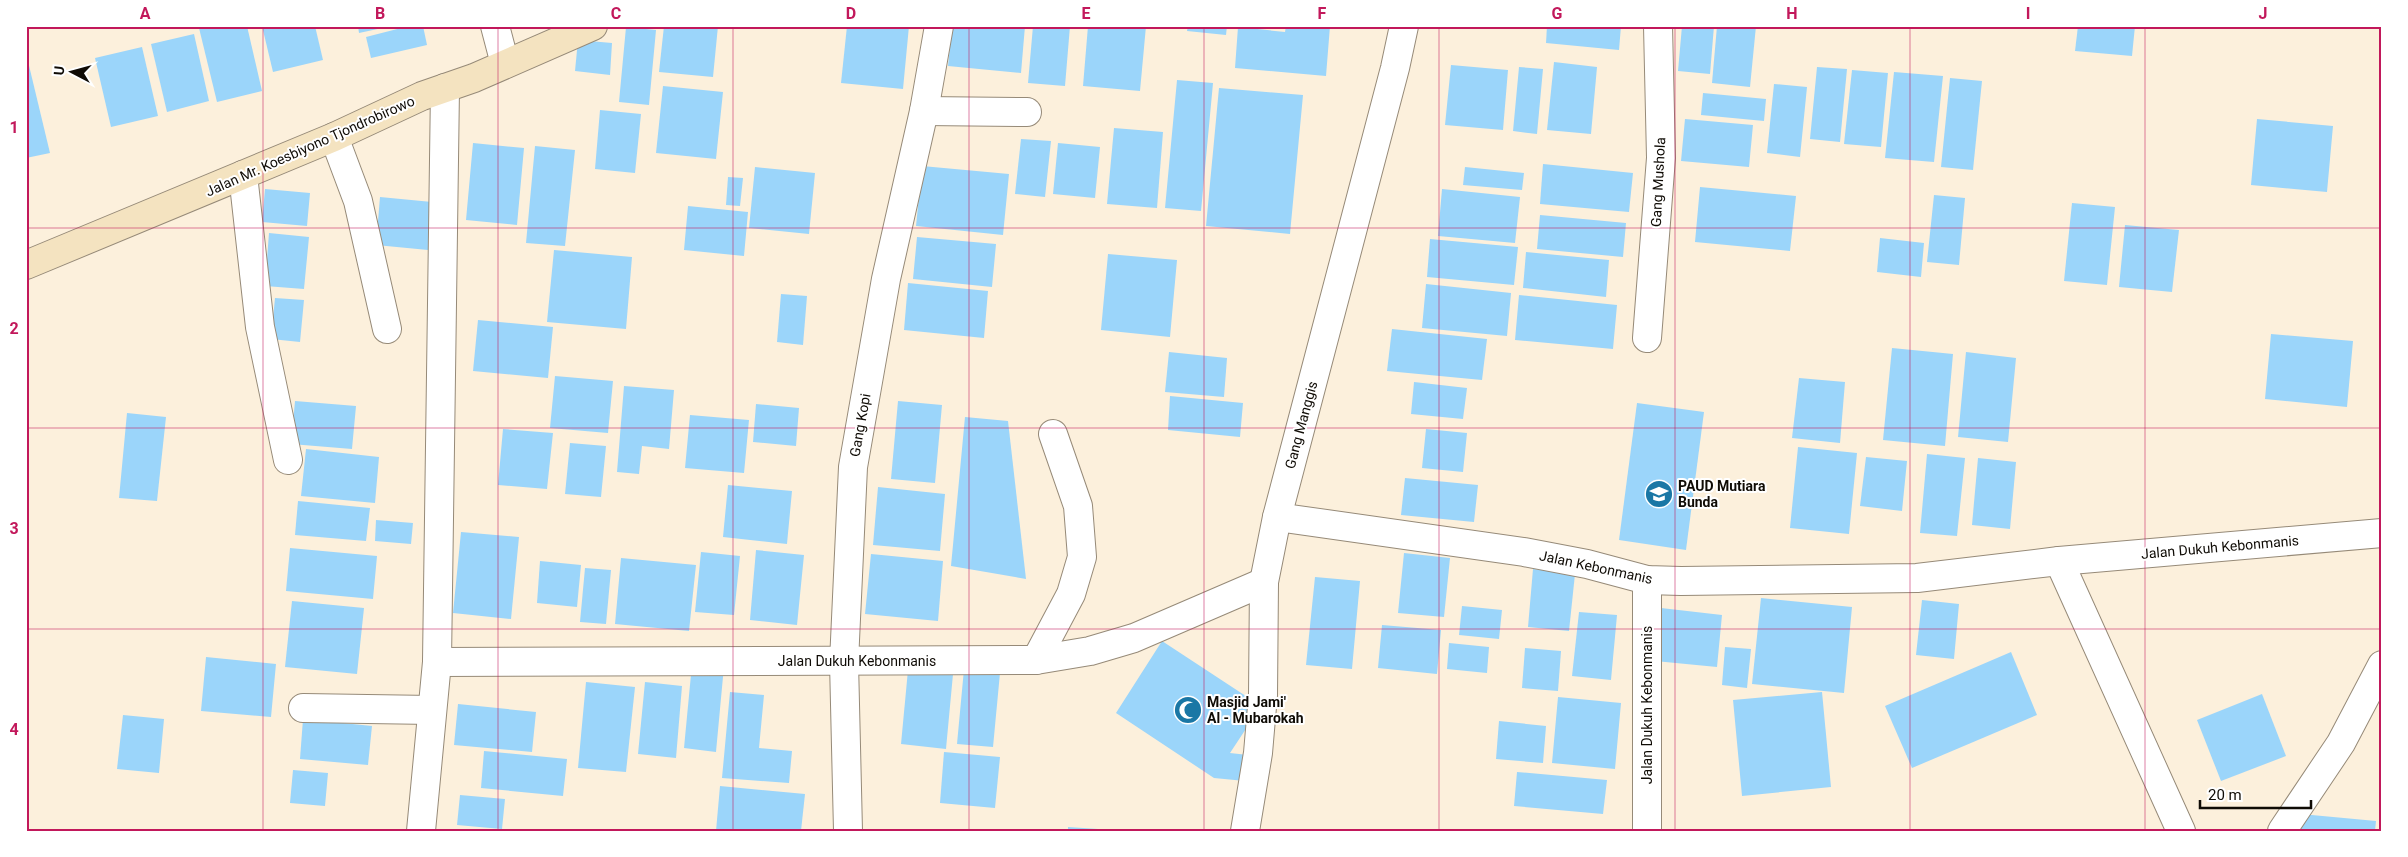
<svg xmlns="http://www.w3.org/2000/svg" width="2408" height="857" viewBox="0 0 2408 857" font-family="Roboto,sans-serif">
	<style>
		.building { fill: #9bd5fa }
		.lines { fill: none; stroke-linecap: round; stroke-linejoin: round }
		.minor-casing { stroke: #968a78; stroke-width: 30 }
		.secondary-casing { stroke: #968a78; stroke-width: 30 }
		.minor { stroke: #fff; stroke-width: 28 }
		.secondary { stroke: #f4e3c0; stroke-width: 28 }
		.grid { fill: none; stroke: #c2185b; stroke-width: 1; stroke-opacity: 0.55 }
		.labels { text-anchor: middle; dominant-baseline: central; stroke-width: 4; stroke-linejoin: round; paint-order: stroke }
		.street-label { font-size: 14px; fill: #0f0b05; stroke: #fff }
		.poi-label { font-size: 14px; font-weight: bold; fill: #0f0b05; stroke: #fff; text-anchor: start }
		.neatline { fill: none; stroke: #c2185b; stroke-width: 2 }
		.grid-label { font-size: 16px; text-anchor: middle; font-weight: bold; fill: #c2185b }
	</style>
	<rect width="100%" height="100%" fill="#fcf0dc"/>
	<g class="building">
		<polygon points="205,26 247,26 262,91 217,102 199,28"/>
		<polygon points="262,26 315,26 323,60 273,72"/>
		<polygon points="358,26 387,26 387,27 359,33"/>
		<polygon points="409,26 423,26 427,45 371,58 366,37"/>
		<polygon points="664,26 718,26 713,77 659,72"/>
		<polygon points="847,26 909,26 903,89 841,83"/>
		<polygon points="952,26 1025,26 1021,73 948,66"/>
		<polygon points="1033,26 1070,26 1065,86 1028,83"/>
		<polygon points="1088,26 1146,26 1140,91 1083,86"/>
		<polygon points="1188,26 1227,26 1226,35 1187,31"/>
		<polygon points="1286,26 1330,26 1326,76 1235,68 1238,27 1285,32"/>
		<polygon points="1547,26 1621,26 1619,50 1546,43"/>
		<polygon points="1682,26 1714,26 1710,74 1678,71"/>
		<polygon points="1717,26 1756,26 1750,87 1712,83"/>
		<polygon points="2078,26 2135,26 2132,56 2075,51"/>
		<polygon points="626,27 656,30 649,105 619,102"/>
		<polygon points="194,34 209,101 167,112 151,44"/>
		<polygon points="578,40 612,43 610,75 575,71"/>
		<polygon points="142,47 158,116 111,127 95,58"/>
		<polygon points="26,53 50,153 26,158"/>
		<polygon points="1554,62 1597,67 1591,134 1547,130"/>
		<polygon points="1451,65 1508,70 1503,130 1445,125"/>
		<polygon points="1519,67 1543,69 1537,134 1513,131"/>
		<polygon points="1817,67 1847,69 1840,142 1810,139"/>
		<polygon points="1852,70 1888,73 1881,147 1844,144"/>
		<polygon points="1894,72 1943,76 1934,162 1885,158"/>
		<polygon points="1950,78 1982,81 1973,170 1941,167"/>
		<polygon points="1177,80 1213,83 1201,211 1165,208"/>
		<polygon points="1774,84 1807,87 1800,157 1767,153"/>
		<polygon points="663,86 723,92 716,159 656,153"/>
		<polygon points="1219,88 1303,95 1290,234 1206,226"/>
		<polygon points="1703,93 1766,99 1764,121 1701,115"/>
		<polygon points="600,110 641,114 635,173 595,169"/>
		<polygon points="1685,119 1753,125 1749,167 1681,161"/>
		<polygon points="2257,119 2333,126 2327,192 2251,185"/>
		<polygon points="1114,128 1163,132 1157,208 1107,204"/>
		<polygon points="1021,139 1051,141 1045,197 1015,194"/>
		<polygon points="473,143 524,148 517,225 466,220"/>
		<polygon points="1058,143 1100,147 1095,198 1053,194"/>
		<polygon points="535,146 575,150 565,246 526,243"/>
		<polygon points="1543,164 1633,173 1629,212 1540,204"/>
		<polygon points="922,166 1009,174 1003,235 916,226"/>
		<polygon points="755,167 815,173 809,234 749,228"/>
		<polygon points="1465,167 1524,173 1522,190 1463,185"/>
		<polygon points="728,177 743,178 740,206 726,205"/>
		<polygon points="1700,187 1796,196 1790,251 1695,242"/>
		<polygon points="265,189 310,193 307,226 262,222"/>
		<polygon points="1442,189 1520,197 1515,243 1438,236"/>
		<polygon points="1934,195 1965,198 1959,265 1927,262"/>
		<polygon points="380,197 432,202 428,250 376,245"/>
		<polygon points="2072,203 2115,207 2107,285 2064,281"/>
		<polygon points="688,206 748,212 744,256 684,250"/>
		<polygon points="1540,215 1626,223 1623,257 1537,249"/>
		<polygon points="2125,225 2179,230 2172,292 2119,287"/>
		<polygon points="269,233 309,237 304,289 265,286"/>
		<polygon points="917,237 996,244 992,287 913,279"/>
		<polygon points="1880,238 1924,243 1921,277 1877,272"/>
		<polygon points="1430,239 1518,247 1514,285 1427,277"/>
		<polygon points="554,250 632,257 626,329 547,322"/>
		<polygon points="1526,252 1609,260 1606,297 1523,288"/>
		<polygon points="1108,254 1177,260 1170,337 1101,330"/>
		<polygon points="908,283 988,291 984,338 904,330"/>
		<polygon points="1426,284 1511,293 1507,336 1422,328"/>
		<polygon points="781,294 807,296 803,345 777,342"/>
		<polygon points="1519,295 1617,305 1613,349 1515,340"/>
		<polygon points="275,298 304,300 300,342 271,339"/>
		<polygon points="478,320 553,327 548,378 473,371"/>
		<polygon points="1392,329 1487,339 1482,380 1387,371"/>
		<polygon points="2271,334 2353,341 2347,407 2265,399"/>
		<polygon points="1892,348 1953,354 1945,446 1883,440"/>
		<polygon points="1169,352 1227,358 1224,397 1165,392"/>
		<polygon points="1966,352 2016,358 2008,442 1958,437"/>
		<polygon points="555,376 613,381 608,433 550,428"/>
		<polygon points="1799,378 1845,382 1840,443 1792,438"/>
		<polygon points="1414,382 1467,388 1463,419 1411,414"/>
		<polygon points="624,386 674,390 669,449 642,446 639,474 617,472"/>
		<polygon points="1170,396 1243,403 1240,437 1168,430"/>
		<polygon points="295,401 356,406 352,449 291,444"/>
		<polygon points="898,401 942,405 935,483 891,479"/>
		<polygon points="1637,403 1704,412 1686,550 1619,540"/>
		<polygon points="756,404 799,408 796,446 753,442"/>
		<polygon points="127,413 166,417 157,501 119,498"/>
		<polygon points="690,415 749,420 744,473 685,468"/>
		<polygon points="965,417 1008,421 1026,579 951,566"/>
		<polygon points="503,429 553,433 547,489 498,485"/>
		<polygon points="1426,429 1467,433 1463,472 1422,468"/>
		<polygon points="570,443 606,446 601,497 565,494"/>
		<polygon points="1798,447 1857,453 1849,534 1790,528"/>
		<polygon points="306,449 379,457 375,503 301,496"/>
		<polygon points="1927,454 1965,458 1957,536 1920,533"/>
		<polygon points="1866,457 1907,461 1902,511 1860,506"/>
		<polygon points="1978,458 2016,462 2010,529 1972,525"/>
		<polygon points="1405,478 1478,485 1474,522 1401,515"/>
		<polygon points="728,485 792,491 787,544 723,537"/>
		<polygon points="878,487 945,494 940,551 873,545"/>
		<polygon points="298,501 370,508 366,541 295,535"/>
		<polygon points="376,520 413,523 411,544 375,541"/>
		<polygon points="461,532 519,537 511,619 453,613"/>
		<polygon points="290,548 377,556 373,599 286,591"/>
		<polygon points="756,550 804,555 797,625 750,620"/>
		<polygon points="701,552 740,556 734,615 695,612"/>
		<polygon points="1404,553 1450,558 1444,617 1398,613"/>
		<polygon points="871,554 943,561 938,621 865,614"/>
		<polygon points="621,558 696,565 689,631 615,624"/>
		<polygon points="540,561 581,565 577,607 537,603"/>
		<polygon points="585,568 611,570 606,624 580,622"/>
		<polygon points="1533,569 1575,574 1569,631 1528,627"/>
		<polygon points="1315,577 1360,581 1352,669 1306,665"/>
		<polygon points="1761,598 1852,607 1844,693 1752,684"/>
		<polygon points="1922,600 1959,604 1954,659 1916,655"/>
		<polygon points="292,601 364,608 357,674 285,667"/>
		<polygon points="1462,606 1502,610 1499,639 1459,635"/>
		<polygon points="1661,608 1722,615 1717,667 1655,661"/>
		<polygon points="1579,612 1617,615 1611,680 1572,676"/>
		<polygon points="1382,625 1441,630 1437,674 1378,668"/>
		<polygon points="1162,641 1261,706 1230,753 1248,755 1245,781 1214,778 1116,713"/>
		<polygon points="1449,643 1489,647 1487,673 1447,669"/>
		<polygon points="1725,647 1751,649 1747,688 1722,685"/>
		<polygon points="1525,648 1561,651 1558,691 1522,688"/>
		<polygon points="2011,652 2037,715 1912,768 1885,706"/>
		<polygon points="206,657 276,664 271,717 201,711"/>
		<polygon points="692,664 724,666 716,752 684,748"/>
		<polygon points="964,669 1000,673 993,747 957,744"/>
		<polygon points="908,670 953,674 946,749 901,744"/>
		<polygon points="586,682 635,687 626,772 578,768"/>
		<polygon points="645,682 682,686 676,758 638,754"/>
		<polygon points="730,692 764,695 759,748 792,751 789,783 722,778"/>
		<polygon points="1822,692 1831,787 1742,796 1733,700"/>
		<polygon points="2262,694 2286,756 2221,781 2197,720"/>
		<polygon points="1558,697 1621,703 1615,769 1552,763"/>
		<polygon points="458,704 536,712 532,752 454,745"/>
		<polygon points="123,715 164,719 159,773 117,769"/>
		<polygon points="303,719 372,726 368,765 300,759"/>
		<polygon points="1499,721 1546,726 1543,763 1496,759"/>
		<polygon points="484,751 567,759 563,796 481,788"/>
		<polygon points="944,752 1000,757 995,808 940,803"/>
		<polygon points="293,770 328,773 325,806 290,803"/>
		<polygon points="1517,772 1607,780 1603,814 1514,806"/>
		<polygon points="720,786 805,794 801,831 716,831"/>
		<polygon points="460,795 505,799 502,829 457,825"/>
		<polygon points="2301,814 2376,821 2375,831 2300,831"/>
		<polygon points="1068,827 1098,829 1098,831 1068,831"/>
	</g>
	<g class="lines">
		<defs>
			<g id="minor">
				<polyline points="495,26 505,64"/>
				<polyline points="924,111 1027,112"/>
				<polyline points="334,137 358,201 387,329"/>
				<polyline points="243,175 260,327 288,460"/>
				<polyline points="1647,338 1661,158 1658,26"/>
				<polyline points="1277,517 1524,552 1587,564 1647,580 1681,581 1917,578 2059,561 2382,533"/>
				<polyline points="2059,561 2181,831"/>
				<polyline points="1647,580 1647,831"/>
				<polyline points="1036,660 1071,594 1082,557 1078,506 1053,434"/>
				<polyline points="437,662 1036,660 1090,651 1134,638 1264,582"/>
				<polyline points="303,708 432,710"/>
				<polyline points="421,831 437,662 445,88"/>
				<polyline points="848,831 844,662 853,467 886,279 924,111 939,26"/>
				<polyline points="1245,831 1258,753 1263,695 1264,582 1277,517 1395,68 1404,26"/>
				<polyline points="2282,831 2341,743 2382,665"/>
			</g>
			<polyline id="secondary" points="26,265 334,137 422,96 474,78 593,26"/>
		</defs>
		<use href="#minor" class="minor-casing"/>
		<use href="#secondary" class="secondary-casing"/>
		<use href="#minor" class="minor"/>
		<use href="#secondary" class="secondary"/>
	</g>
	<path class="grid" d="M 263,26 L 263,831M 498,26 L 498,831M 733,26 L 733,831M 969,26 L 969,831M 1204,26 L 1204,831M 1439,26 L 1439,831M 1675,26 L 1675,831M 1910,26 L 1910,831M 2145,26 L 2145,831M 26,228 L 2382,228M 26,428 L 2382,428M 26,629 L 2382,629"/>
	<defs>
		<symbol id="school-disc" viewBox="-11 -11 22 22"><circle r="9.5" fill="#1a77a5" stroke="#fff"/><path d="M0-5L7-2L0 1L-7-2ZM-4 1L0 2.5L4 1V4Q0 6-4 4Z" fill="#fff"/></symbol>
		<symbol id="mosque-disc" viewBox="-11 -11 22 22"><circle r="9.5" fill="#1a77a5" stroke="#fff"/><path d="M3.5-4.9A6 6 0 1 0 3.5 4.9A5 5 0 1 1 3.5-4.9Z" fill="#fff"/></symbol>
	</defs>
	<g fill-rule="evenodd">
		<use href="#school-disc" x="1643" y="478" width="32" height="32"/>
		<use href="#mosque-disc" x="1172" y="694" width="32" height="32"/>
	</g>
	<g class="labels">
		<g class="street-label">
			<text transform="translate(310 146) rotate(-24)">Jalan Mr. Koesbiyono Tjondrobirowo</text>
			<text transform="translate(1658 182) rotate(-87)">Gang Mushola</text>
			<text transform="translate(860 425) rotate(-80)">Gang Kopi</text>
			<text transform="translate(1301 425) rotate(-75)">Gang Manggis</text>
			<text transform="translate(2220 547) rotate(-5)">Jalan Dukuh Kebonmanis</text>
			<text transform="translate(1596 567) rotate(12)">Jalan Kebonmanis</text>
			<text x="857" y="661">Jalan Dukuh Kebonmanis</text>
			<text transform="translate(1647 705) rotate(-90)">Jalan Dukuh Kebonmanis</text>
		</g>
		<g class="poi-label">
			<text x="1678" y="486">PAUD Mutiara<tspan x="1678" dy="16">Bunda</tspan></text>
			<text x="1207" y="702">Masjid Jami'<tspan x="1207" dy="16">Al - Mubarokah</tspan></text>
		</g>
	</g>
	<rect width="2408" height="857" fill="none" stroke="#ffffff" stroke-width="55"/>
	<g transform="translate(72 72) rotate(276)" stroke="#ffffff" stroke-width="4" paint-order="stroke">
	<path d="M0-4L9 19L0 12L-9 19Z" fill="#0f0b05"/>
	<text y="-8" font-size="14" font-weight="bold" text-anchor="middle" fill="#0f0b05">U</text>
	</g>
	<path d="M2200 800v8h111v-8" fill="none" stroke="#0f0b05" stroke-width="2.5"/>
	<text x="2208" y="800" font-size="15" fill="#0f0b05" stroke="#ffffff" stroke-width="4" paint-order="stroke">20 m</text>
	<rect x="28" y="28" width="2352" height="802" class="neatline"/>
	<g class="grid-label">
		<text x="145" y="19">A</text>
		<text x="380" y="19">B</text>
		<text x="616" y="19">C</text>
		<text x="851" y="19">D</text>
		<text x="1086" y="19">E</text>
		<text x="1322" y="19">F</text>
		<text x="1557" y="19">G</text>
		<text x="1792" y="19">H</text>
		<text x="2028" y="19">I</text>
		<text x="2263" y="19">J</text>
		<text x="14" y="133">1</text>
		<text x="14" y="334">2</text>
		<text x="14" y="534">3</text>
		<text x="14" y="735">4</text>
	</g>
</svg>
